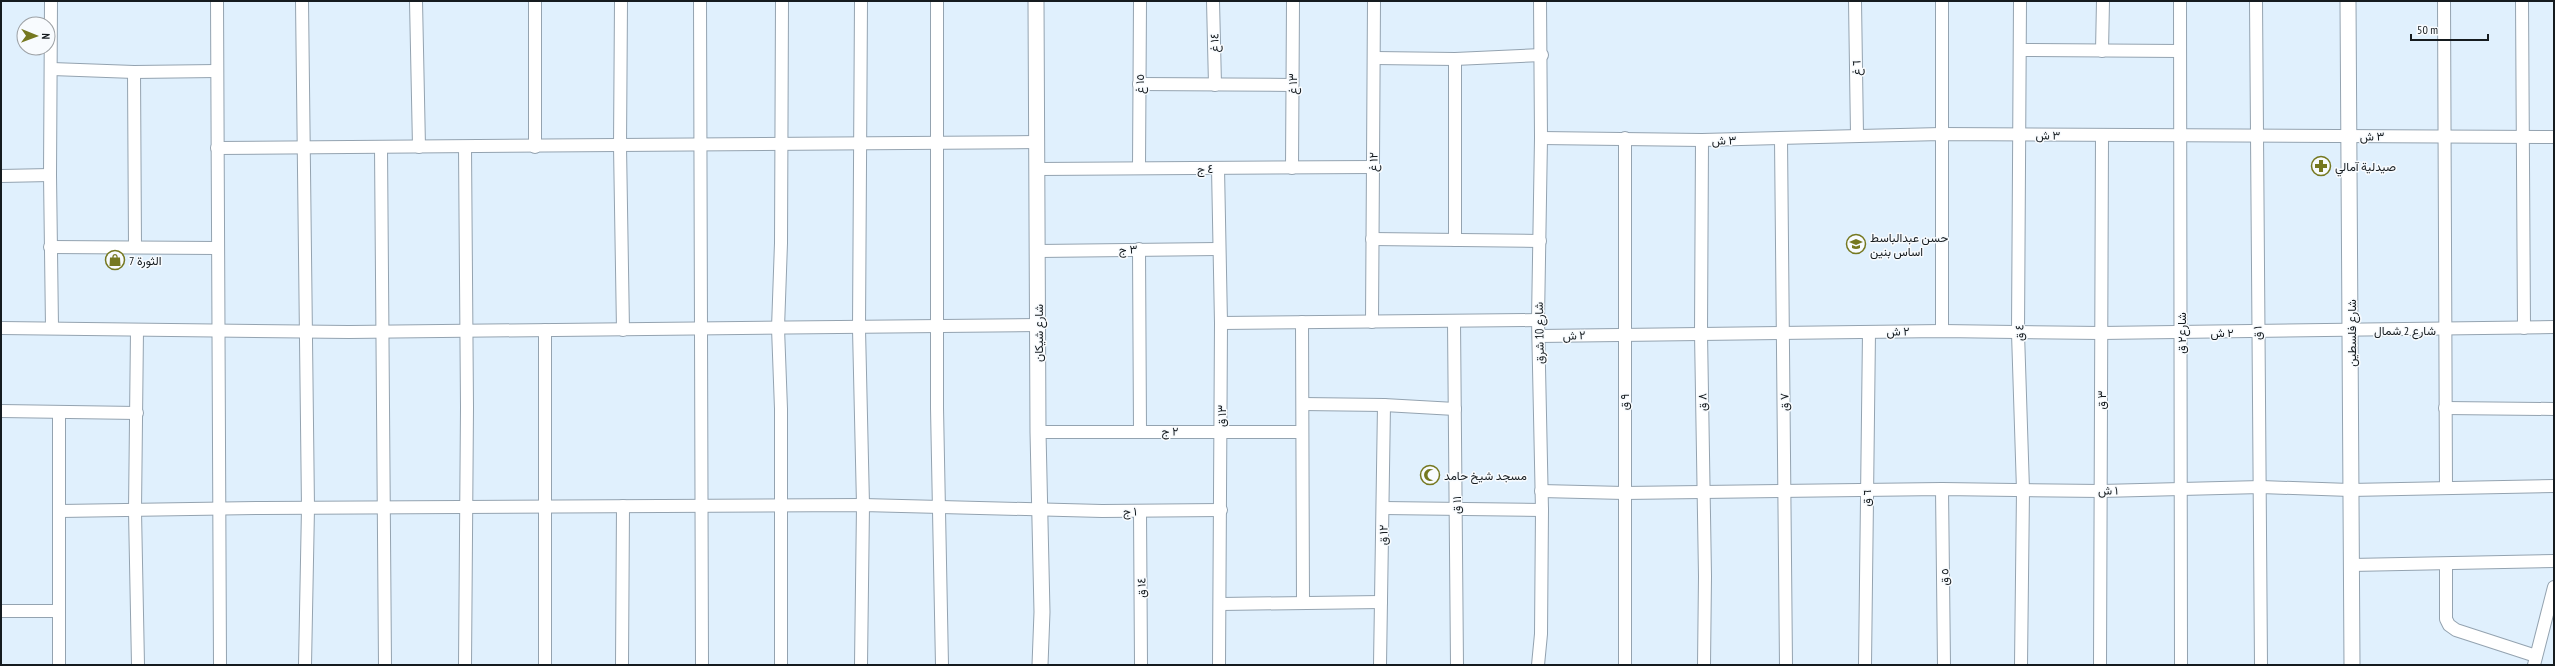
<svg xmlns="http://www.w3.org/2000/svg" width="2555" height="666" viewBox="0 0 2555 666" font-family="'PT Sans Narrow',Vazirmatn,sans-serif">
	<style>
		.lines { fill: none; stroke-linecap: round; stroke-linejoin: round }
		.minor-casing { stroke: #94a3b0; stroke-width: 14 }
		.tertiary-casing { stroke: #94a3b0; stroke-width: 17 }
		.minor { stroke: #fff; stroke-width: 12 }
		.tertiary { stroke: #fff; stroke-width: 15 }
		.labels { text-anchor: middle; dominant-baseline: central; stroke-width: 3; stroke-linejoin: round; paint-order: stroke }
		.street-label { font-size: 12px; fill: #151b1f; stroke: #f8fbfe }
		.poi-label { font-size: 12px; fill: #151b1f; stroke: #f8fbfe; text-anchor: start }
	</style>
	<rect width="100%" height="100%" fill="#e0f0fd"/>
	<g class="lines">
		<defs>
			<g id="minor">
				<polyline points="51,1 50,175 52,327"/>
				<polyline points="217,1 220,665"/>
				<polyline points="302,1 308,508 305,665"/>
				<polyline points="416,1 419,147"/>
				<polyline points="535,1 535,147"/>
				<polyline points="621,1 620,146 623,330"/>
				<polyline points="700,1 702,665"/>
				<polyline points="937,1 937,408 942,665"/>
				<polyline points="1213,1 1215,85"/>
				<polyline points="1855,1 1857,135"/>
				<polyline points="1942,1 1942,331"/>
				<polyline points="2020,1 2018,333 2023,490 2021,665"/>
				<polyline points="2180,1 2181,665"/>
				<polyline points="2256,1 2261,665"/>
				<polyline points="2444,1 2446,488"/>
				<polyline points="2522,1 2524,328"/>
				<polyline points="2020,50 2180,51"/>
				<polyline points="2102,51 2103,1"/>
				<polyline points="1375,58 1455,59 1542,55"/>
				<polyline points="52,69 134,72 217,71"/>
				<polyline points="134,72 135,247"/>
				<polyline points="1139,84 1292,85"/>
				<polyline points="1541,138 1702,140 1941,134 2554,137"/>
				<polyline points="1781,139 1786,665"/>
				<polyline points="1702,140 1701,333 1705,576 1704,665"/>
				<polyline points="381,147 385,665"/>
				<polyline points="465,147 467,407 465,665"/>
				<polyline points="217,148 1037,142"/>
				<polyline points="1139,167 1140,1"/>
				<polyline points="1218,168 1221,323 1219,665"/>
				<polyline points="1292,168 1293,1"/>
				<polyline points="1038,169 1373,167"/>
				<polyline points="1,176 50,175"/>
				<polyline points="1372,239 1540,241"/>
				<polyline points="1455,240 1455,59"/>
				<polyline points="50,247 217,248"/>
				<polyline points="1139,249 1140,431"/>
				<polyline points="1038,251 1218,249"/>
				<polyline points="1302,322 1303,603"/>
				<polyline points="1372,322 1374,1"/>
				<polyline points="1454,322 1457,665"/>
				<polyline points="1221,323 1538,320"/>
				<polyline points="1,328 349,332 1038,325"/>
				<polyline points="137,330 135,511 138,665"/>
				<polyline points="545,330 545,665"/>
				<polyline points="1539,336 1942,331 2101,333 2554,327"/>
				<polyline points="1303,404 1384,405 1455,409"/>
				<polyline points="2445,408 2554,409"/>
				<polyline points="1,411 137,413"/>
				<polyline points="59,413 59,665"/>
				<polyline points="1038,432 1302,432"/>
				<polyline points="1942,489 1944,665"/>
				<polyline points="1541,491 1624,493 1942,489 2101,491 2261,487 2350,490 2554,486"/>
				<polyline points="1383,508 1542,510"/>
				<polyline points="60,511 262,508 863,505 1102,511 1221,510"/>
				<polyline points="1140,511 1141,665"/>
				<polyline points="2446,564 2446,619 2449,625 2456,630 2536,656"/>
				<polyline points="2351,565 2554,561"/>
				<polyline points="1221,604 1381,602"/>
				<polyline points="1,611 59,611"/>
				<polyline points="622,665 623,506"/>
				<polyline points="781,665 781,409 778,328 781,243 782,1"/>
				<polyline points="861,665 863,505 859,329 861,1"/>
				<polyline points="1380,665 1384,405"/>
				<polyline points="1538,665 1541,634 1542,510 1538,320 1541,138 1540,1"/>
				<polyline points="1625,665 1625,138"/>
				<polyline points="1865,665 1869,332"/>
				<polyline points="2100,665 2102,135"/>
				<polyline points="2534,665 2554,587"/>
			</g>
			<g id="tertiary">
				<polyline points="1036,1 1038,432 1042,612 1040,665"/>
				<polyline points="2348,1 2352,665"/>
			</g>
		</defs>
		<use href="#minor" class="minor-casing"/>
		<use href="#tertiary" class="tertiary-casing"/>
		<use href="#minor" class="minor"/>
		<use href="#tertiary" class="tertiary"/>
	</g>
	<defs>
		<symbol id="pharmacy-ring" viewBox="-11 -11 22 22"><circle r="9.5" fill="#f8fbfe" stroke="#757820" stroke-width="1.5"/><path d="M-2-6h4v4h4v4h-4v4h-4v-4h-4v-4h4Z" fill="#757820"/></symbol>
		<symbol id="school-ring" viewBox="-11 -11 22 22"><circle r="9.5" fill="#f8fbfe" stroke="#757820" stroke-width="1.5"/><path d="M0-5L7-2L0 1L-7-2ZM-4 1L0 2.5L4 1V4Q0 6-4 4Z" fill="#757820"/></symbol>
		<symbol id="shop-ring" viewBox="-11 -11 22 22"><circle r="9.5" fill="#f8fbfe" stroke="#757820" stroke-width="1.5"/><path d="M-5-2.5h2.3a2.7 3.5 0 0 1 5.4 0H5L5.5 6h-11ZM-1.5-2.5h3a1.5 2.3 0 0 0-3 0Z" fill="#757820"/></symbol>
		<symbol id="mosque-ring" viewBox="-11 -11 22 22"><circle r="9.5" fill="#f8fbfe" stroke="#757820" stroke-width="1.5"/><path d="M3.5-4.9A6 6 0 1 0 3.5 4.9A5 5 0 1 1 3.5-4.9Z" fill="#757820"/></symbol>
	</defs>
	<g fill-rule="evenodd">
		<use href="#pharmacy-ring" x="2310" y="155" width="22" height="22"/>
		<use href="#school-ring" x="1845" y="233" width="22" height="22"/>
		<use href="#shop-ring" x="104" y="249" width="22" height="22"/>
		<use href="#mosque-ring" x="1419" y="464" width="22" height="22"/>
	</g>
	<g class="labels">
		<g class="street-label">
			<text transform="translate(1214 43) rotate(-91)">١٤ غ</text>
			<text transform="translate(1856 68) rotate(-91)">٦ غ</text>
			<text transform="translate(1139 84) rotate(-90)">١٥ غ</text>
			<text transform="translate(1292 84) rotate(-90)">١٣ غ</text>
			<text transform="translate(2048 135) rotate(1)">٣ ش</text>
			<text transform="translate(2372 136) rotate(-1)">٣ ش</text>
			<text transform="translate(1724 140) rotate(-1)">٣ ش</text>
			<text transform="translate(1373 162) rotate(-89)">١٢ غ</text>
			<text x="1205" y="168">٤ ج</text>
			<text transform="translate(1128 249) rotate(-1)">٣ ج</text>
			<text x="2405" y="330">شارع 2 شمال</text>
			<text transform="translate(1898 331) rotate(-1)">٢ ش</text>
			<text x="2222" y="332">٢ ش</text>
			<text transform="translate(1038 333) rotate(-90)">شارع شيكان</text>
			<text transform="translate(1539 333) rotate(-91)">شارع 10 شرق</text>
			<text transform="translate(2019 333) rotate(-91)">٤ ق</text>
			<text transform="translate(2181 333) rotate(-90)">شارع٢ ق</text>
			<text transform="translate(2257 333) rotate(-91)">١ ق</text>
			<text transform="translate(2351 333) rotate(-90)">شارع فلسطين</text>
			<text transform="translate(1574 335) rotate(-2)">٢ ش</text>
			<text transform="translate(2101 400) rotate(-90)">٣ ق</text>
			<text transform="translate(1624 402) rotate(-90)">٩ ق</text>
			<text transform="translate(1702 402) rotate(-91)">٨ ق</text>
			<text transform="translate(1784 402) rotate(-91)">٧ ق</text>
			<text transform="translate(1221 416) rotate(-90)">١٣ ق</text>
			<text transform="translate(1170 431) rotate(1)">٢ ج</text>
			<text transform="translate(2108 490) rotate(-1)">١ ش</text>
			<text transform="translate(1866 498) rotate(-90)">٦ ق</text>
			<text transform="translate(1456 505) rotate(-90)">١١ ق</text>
			<text transform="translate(1130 511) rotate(-1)">١ ج</text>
			<text transform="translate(1383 535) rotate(-89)">١٢ ق</text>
			<text transform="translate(1944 577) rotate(-91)">٥ ق</text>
			<text transform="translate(1141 588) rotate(-91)">١٤ ق</text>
		</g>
		<g class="poi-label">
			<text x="2335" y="166">صيدلية آمالي</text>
			<text x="1870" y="237">حسن عبدالباسط<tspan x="1870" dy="14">اساس بنين</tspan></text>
			<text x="129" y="260">الثورة 7</text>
			<text x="1444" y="475">مسجد شيخ حامد</text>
		</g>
	</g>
	<rect width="2555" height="666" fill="none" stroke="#151b1f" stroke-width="4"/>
	<g transform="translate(36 36) rotate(91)"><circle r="19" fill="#f8fbfe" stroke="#9da1a5"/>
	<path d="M0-3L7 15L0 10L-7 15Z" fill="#757820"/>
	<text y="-6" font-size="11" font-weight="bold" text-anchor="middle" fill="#151b1f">N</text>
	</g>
	<path d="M2411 34v6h77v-6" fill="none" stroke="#151b1f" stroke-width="2"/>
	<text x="2417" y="34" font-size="12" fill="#151b1f" stroke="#f8fbfe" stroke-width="3" paint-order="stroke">50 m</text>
</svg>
